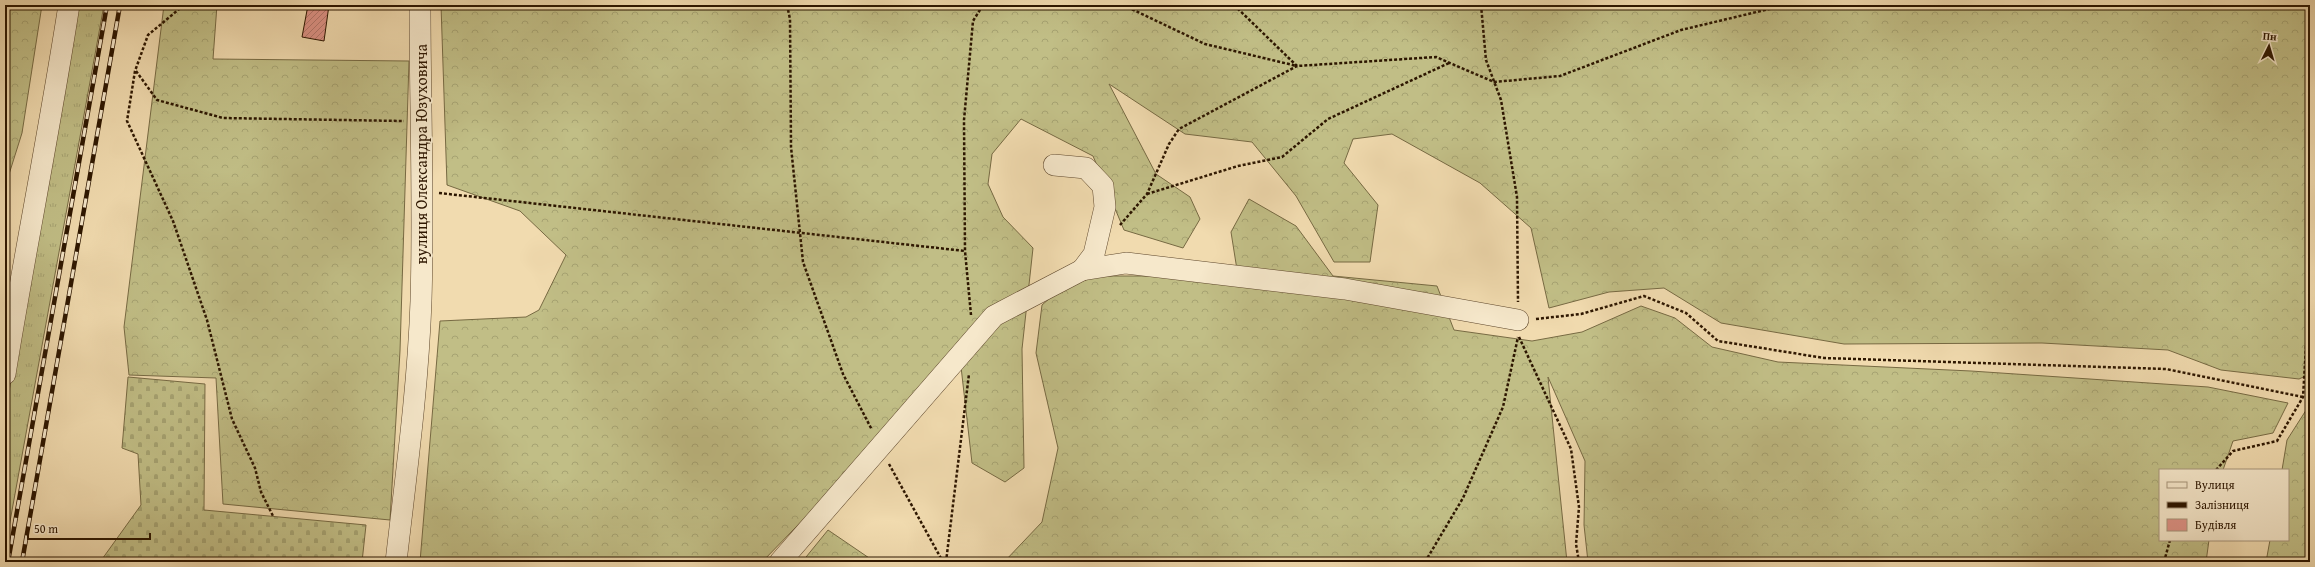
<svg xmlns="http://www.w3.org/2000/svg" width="2315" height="567" viewBox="0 0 2315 567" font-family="'Gentium Book Plus',serif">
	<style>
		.grass { fill: url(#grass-tufts); stroke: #776a43 }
		.forest { fill: url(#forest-crowns); stroke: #776a43 }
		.cemetery { fill: url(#cemetery-stones); stroke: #776a43 }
		.building { fill: url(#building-hatch); stroke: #2d1600 }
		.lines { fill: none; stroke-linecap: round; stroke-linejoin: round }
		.minor-casing { stroke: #5e472c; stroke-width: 22 }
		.path { stroke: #2d1600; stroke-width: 2.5; stroke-dasharray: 3 2; stroke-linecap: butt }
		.minor { stroke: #f6e8cb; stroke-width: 21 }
		.rail-casing { stroke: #2d1600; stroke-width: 4.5 }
		.rail { stroke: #f6e8cb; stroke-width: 3; stroke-dasharray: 9; stroke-linecap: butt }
		.labels { text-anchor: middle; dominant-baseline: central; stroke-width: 3.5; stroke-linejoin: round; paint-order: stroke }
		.street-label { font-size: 16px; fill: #2d1600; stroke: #f6e8cb }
	</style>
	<defs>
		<pattern id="grass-tufts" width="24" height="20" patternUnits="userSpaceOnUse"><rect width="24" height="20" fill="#c1be86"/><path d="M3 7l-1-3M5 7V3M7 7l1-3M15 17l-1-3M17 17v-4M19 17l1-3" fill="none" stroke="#a6a372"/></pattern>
		<pattern id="forest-crowns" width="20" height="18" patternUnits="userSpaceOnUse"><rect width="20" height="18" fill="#c1be86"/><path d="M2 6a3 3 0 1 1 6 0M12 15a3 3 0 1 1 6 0" fill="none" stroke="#a6a372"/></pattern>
		<pattern id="cemetery-stones" width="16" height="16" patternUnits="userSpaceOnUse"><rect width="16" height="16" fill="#c1be86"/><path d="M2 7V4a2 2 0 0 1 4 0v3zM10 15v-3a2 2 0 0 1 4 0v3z" fill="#a6a372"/></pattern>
		<pattern id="building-hatch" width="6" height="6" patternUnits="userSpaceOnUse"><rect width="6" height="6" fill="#de9387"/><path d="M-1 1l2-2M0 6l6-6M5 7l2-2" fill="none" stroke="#b4776c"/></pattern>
	</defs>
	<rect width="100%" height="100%" fill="#f1dbaf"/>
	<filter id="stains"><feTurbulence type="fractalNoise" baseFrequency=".005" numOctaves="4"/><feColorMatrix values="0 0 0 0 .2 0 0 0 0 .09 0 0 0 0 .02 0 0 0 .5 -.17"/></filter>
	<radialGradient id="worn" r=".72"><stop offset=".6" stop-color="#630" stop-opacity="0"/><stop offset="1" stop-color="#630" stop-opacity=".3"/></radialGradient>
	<polygon class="grass" points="75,5 104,5 5,549 5,415"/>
	<g class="forest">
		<polygon points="5,5 42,5 22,133 5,187"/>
		<polygon points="164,5 217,5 213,59 409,61 400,351 390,520 223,504 216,378 129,375 124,327"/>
		<polygon points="441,5 2310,5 2310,374 2299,379 2221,370 2168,350 2042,343 1844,344 1721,323 1664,288 1609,292 1549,308 1531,228 1480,183 1392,134 1353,139 1344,163 1378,205 1370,262 1334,262 1296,196 1252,142 1185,134 1109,84 1156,174 1190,197 1200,219 1183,248 1124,230 1093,156 1021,119 992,154 988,184 1003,217 1033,248 1022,349 1024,468 1005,482 972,463 960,358 762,562 420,562 440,321 526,317 539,310 566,255 520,211 447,185"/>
		<polygon points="1249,199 1296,226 1333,276 1437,286 1454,330 1532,341 1582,332 1641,306 1675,318 1712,347 1778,362 1971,371 2208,387 2288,403 2273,433 2233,441 2223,470 2160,470 2160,540 2209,540 2206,562 1588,562 1584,525 1585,461 1548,377 1567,562 1004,562 1042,522 1058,448 1036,353 1042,305 1075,276 1238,276 1231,232"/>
		<polygon points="2310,404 2310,562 2266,562 2270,540 2288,540 2288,470 2282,470 2287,440"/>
		<polygon points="828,530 875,562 802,562"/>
	</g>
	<polygon class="cemetery" points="128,377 205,384 204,510 366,525 362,562 100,562 141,505 138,454 122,448"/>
	<polygon class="building" points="308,5 329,5 324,41 302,37"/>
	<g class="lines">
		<defs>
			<g id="minor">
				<polyline points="1054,165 1086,168 1103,186 1105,207 1094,254 1082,270 1126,263 1345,289 1518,320"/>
				<path d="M 5,374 C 25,251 50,128 69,5"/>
				<path d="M 396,562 C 406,475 418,388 421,301 C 424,202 420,104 420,5"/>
				<polyline points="780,562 994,316 1082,270"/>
			</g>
		</defs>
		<use href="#minor" class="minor-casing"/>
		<g class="path">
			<polyline points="184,5 148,35 135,71 127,121 173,221 207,320 232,419 255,468 261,492 273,516"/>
			<polyline points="787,5 790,19 791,147 803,262 843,374 872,430"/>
			<polyline points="1123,5 1205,44 1297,66"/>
			<polyline points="1234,5 1297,66 1436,57 1494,82 1560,76 1681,30 1786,5"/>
			<polyline points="1481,5 1486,60 1501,100 1517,197 1518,302"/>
			<polyline points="136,71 157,100 223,118 404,121"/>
			<polyline points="439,193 965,251"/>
			<polyline points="1147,194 1238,166 1282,157 1328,119 1449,63"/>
			<polyline points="1120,225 1147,194 1169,144 1179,129 1297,66"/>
			<polyline points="971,315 965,251 964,120 973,21 983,5"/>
			<polyline points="1536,319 1581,314 1644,296 1686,313 1718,341 1824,358 2166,369 2303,397"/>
			<polyline points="1519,337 1571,449 1579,507 1576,544 1579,562"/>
			<polyline points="889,464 943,562"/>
			<polyline points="2216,470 2233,451 2277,441 2303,397 2310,279"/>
			<polyline points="946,562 969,374"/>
			<polyline points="1425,562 1463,498 1503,407 1518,337"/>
			<polyline points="2164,562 2170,540"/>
		</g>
		<use href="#minor" class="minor"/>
		<defs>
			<g id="rail">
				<polyline points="8,562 107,5"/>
				<polyline points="22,562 120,5"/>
			</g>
		</defs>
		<use href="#rail" class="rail-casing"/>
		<use href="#rail" class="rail"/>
	</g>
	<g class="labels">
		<g class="street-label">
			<text transform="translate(421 154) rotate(-90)">вулиця Олександра Юзуховича</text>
		</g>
	</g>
	<rect width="2315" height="567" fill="none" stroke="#f1dbaf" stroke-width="20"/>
	<rect x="6" y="6" width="2303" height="555" fill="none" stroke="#2d1600" stroke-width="2"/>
	<rect x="10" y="10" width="2295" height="547" fill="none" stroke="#2d1600"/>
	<rect x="2159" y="469" width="130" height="72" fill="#f6e8cb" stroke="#a6947a"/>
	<rect x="2167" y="482" width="20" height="6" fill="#f6e8cb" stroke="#a6947a"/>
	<text x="2195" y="489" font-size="12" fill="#2d1600">Вулиця</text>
	<rect x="2167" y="502" width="20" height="6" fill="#2d1600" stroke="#a6947a"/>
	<text x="2195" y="509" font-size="12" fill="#2d1600">Залізниця</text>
	<rect x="2167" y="519" width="20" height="12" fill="#de9387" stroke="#a6947a"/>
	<text x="2195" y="529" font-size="12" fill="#2d1600">Будівля</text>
	<g transform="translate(2269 46) rotate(5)" stroke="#f6e8cb" stroke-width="3" paint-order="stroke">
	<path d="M0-3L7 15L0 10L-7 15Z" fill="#2d1600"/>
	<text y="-6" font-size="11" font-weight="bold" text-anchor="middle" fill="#2d1600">Пн</text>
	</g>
	<path d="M28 533v6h122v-6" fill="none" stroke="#2d1600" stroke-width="2"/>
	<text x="34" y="533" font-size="12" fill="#2d1600" stroke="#f6e8cb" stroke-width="3" paint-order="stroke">50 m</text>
	<rect width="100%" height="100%" filter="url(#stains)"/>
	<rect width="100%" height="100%" fill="url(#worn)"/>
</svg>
